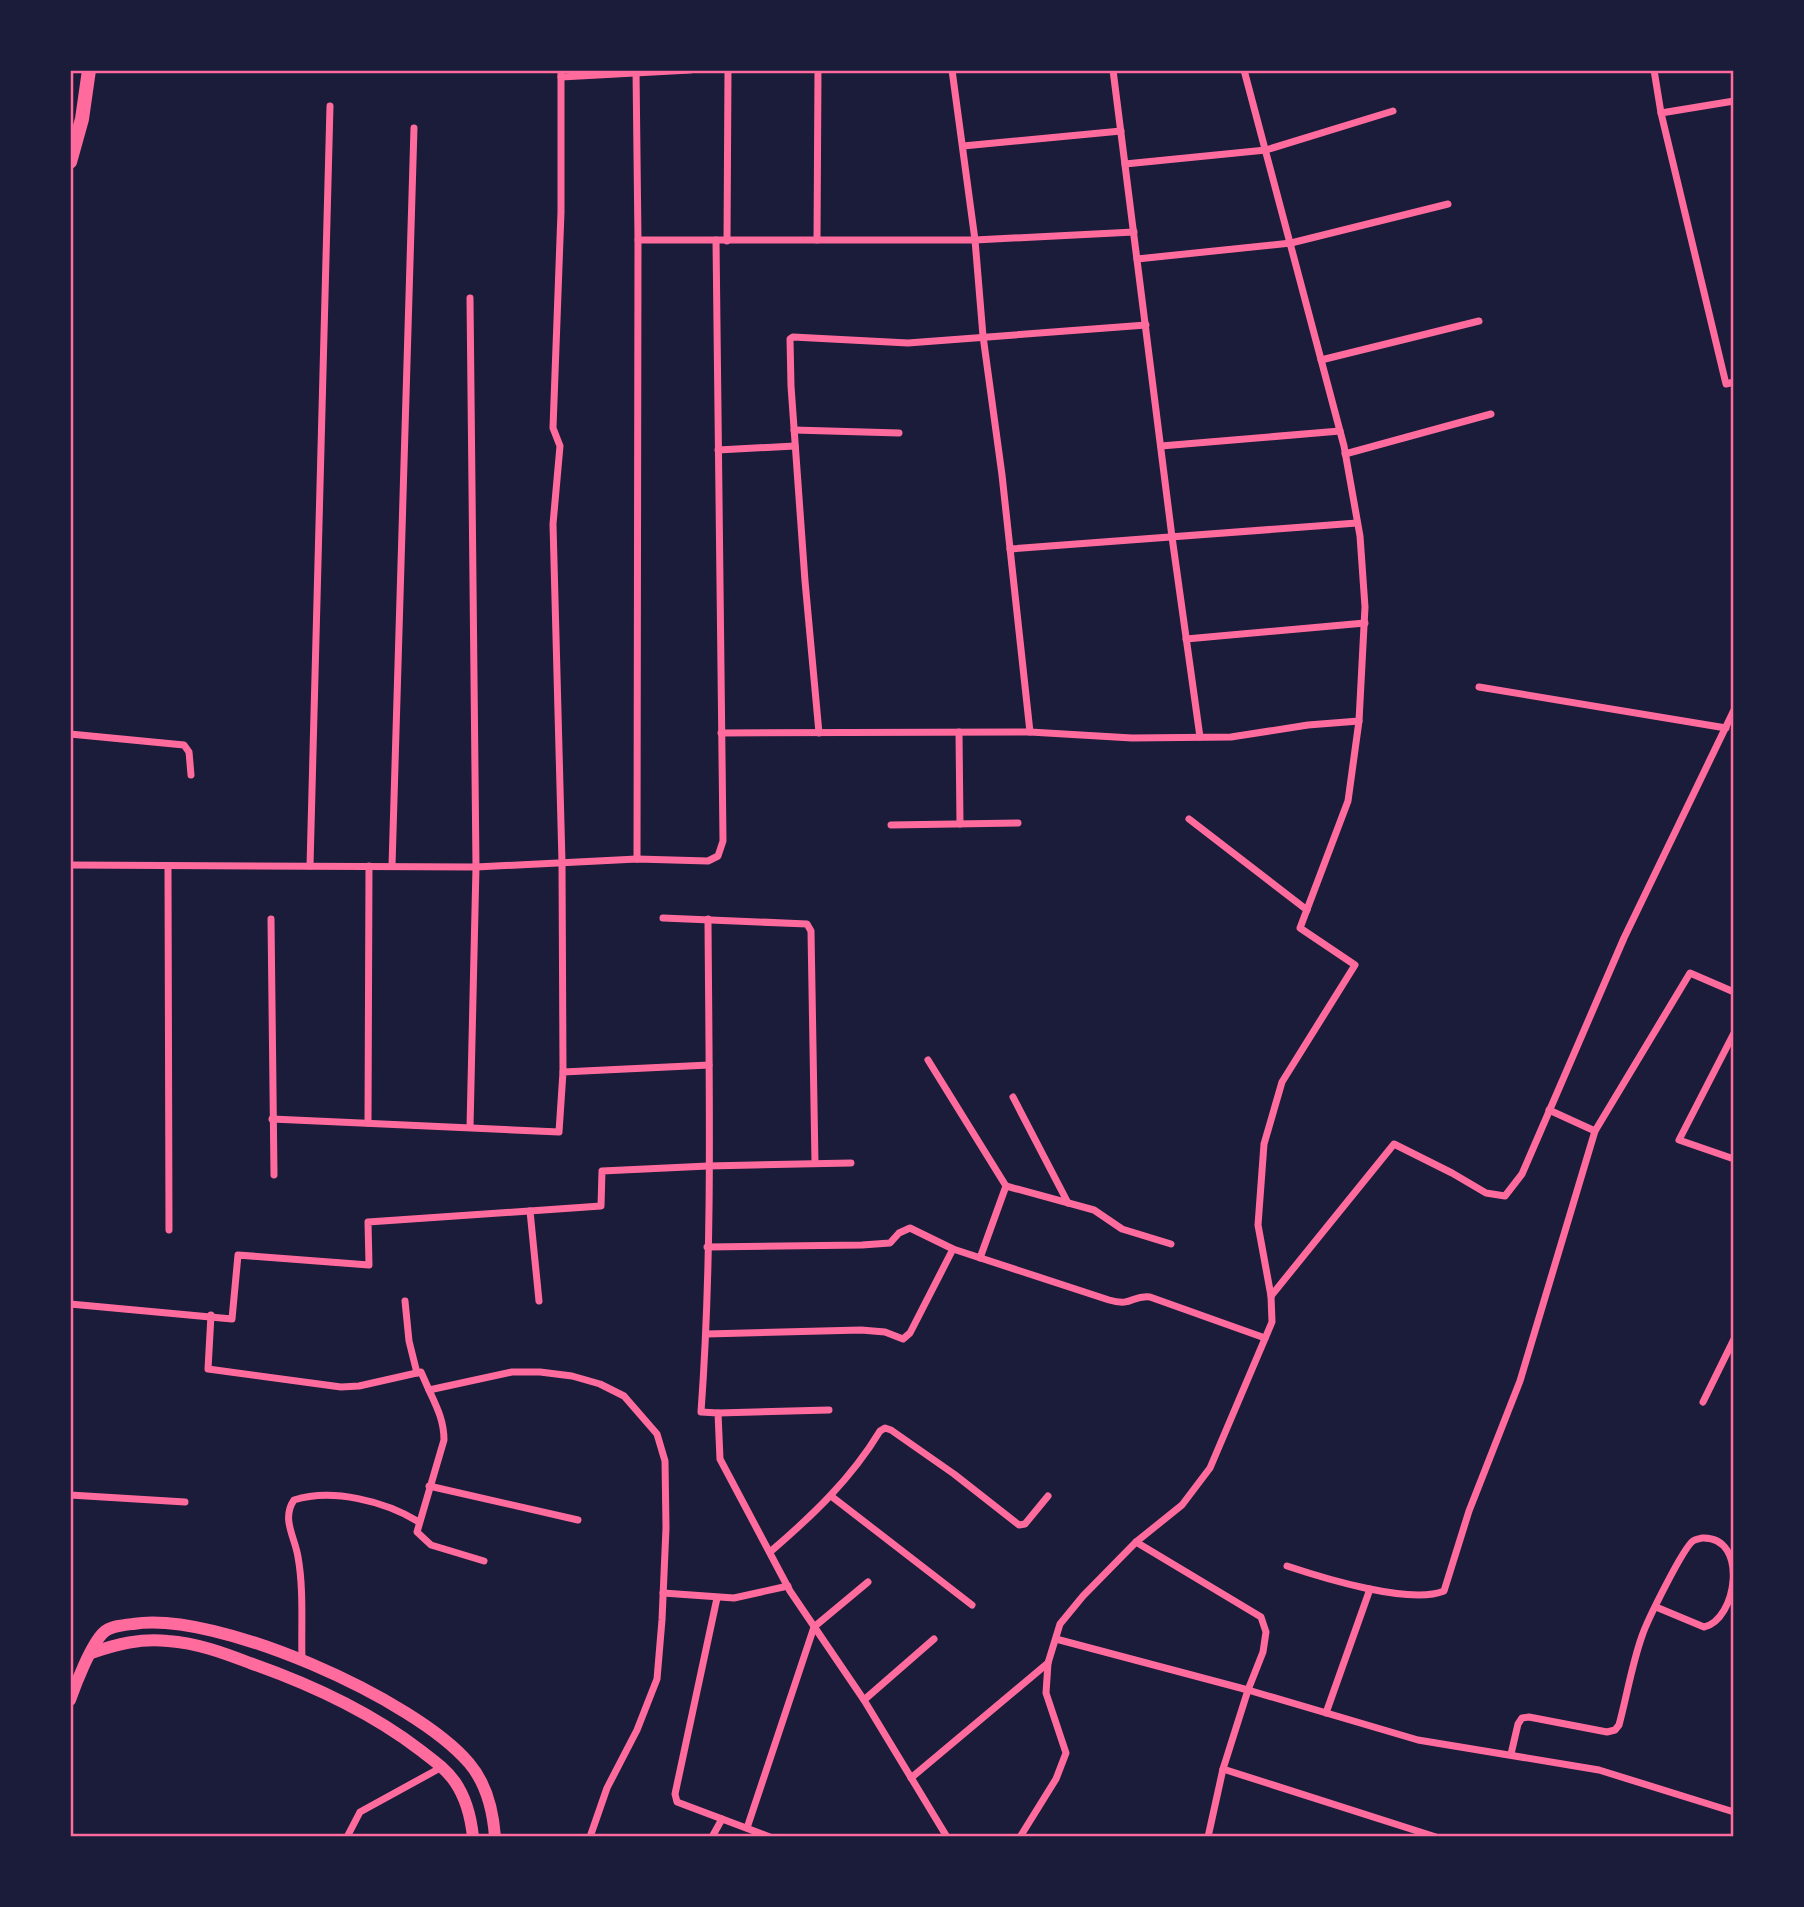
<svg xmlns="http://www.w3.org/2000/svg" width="1804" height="1907" viewBox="0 0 1804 1907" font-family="'IBM Plex Serif',serif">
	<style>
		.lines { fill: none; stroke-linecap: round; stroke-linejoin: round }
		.minor { stroke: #ff6b9d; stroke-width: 7 }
		.primary { stroke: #ff6b9d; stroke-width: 12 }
		.trunk { stroke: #ff6b9d; stroke-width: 14 }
		.neatline { fill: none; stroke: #ff6b9d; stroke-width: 2.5 }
	</style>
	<rect width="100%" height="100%" fill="#1b1b3a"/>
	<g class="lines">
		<g class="minor">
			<polyline points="561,70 561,212 553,428 560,446 553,524 562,862 563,1072"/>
			<polyline points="636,70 638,240 637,859"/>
			<polyline points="952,70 975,240 983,336 1002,475 1030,732"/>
			<polyline points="1113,70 1172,537 1200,737"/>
			<polyline points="1244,70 1344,446 1360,536 1365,607 1359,721 1348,801 1300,928 1355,965 1282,1082 1264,1144 1258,1225 1271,1296"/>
			<polyline points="1654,70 1661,113 1726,384 1734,382"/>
			<polyline points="561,77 690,70"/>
			<polyline points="1661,113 1734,101"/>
			<polyline points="963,146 1121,131"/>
			<polyline points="1125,164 1266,150 1393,111"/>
			<polyline points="638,240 975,240 1134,232"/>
			<polyline points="817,240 818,70"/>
			<polyline points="727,241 728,70"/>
			<polyline points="1137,259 1291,243 1448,204"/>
			<polyline points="470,298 476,867 470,1127"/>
			<polyline points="1321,360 1479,321"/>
			<polyline points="794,430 899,433"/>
			<polyline points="1161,446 1340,431"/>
			<polyline points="718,450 795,446"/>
			<polyline points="1345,454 1491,414"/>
			<polyline points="1010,549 1357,523"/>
			<polyline points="1186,639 1365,623"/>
			<polyline points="1479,687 1726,728"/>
			<polyline points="959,732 960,824"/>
			<polyline points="721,733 1030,732 1132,738 1231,737 1308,725 1359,721"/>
			<polyline points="819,733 805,581 791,386 790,339 793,337 908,343 1146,325"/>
			<polyline points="70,734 184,745 189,752 191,775"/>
			<polyline points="1189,819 1307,910"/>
			<polyline points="891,825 1018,823"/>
			<polyline points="70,865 476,867 637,859 708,861 718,856 723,841 716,240"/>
			<polyline points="168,866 169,1230"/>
			<polyline points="310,866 330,106"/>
			<polyline points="392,866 414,128"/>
			<polyline points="663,918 807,924 811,931 815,1163"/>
			<polyline points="271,919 274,1175"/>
			<path d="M 708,919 C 709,1083 713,1248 701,1412 L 718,1413 L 720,1459 L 790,1591 L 864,1700 L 947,1837"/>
			<polyline points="1734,1033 1679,1140 1734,1159"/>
			<polyline points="928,1060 1006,1186 980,1258"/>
			<polyline points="1013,1097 1068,1203"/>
			<polyline points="1549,1110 1595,1131 1690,973 1734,992"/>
			<polyline points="272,1119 559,1132 563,1072 709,1065"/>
			<polyline points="368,1123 369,866"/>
			<polyline points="1006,1186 1094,1210 1122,1229 1171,1244"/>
			<polyline points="530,1211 539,1301"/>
			<path d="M 707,1247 L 862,1245 L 890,1243 L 899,1233 L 910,1228 L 953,1249 L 1109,1300 C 1133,1307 1131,1295 1150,1297 L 1265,1338"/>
			<polyline points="405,1301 409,1341 417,1373"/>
			<polyline points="70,1304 232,1319 238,1255 369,1265 368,1222 601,1206 602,1171 708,1166 851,1163"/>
			<polyline points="211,1315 208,1369 341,1387 359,1386 421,1372 429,1390 512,1372 540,1372 572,1376 600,1384 624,1396 657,1434 665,1461 666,1528 662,1620 657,1679 637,1730 607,1788 590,1837"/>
			<polyline points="707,1334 861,1330 885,1332 903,1339 910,1333 953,1249"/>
			<path d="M 429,1390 C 437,1407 444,1421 444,1440 L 417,1532 L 431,1545 L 484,1561"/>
			<polyline points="1703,1402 1734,1339"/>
			<polyline points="718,1413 829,1410"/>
			<polyline points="429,1486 578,1520"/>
			<polyline points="70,1495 185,1502"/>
			<polyline points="831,1496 972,1605"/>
			<polyline points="1136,1542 1261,1617 1266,1632 1263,1652 1248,1690 1223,1769 1208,1837"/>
			<path d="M 770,1552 C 812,1516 851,1479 880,1431 L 885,1428 L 891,1430 L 954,1474 L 1019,1525 L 1025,1524 L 1048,1496"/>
			<path d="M 1287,1566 C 1323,1578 1410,1605 1444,1591 L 1469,1511 L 1520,1381 L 1595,1131"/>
			<polyline points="663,1593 734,1598 788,1586"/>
			<polyline points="717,1598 675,1794 677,1802 770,1837"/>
			<polyline points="1056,1639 1248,1690 1418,1740 1599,1770 1734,1812"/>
			<path d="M 302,1660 C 301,1627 304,1590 298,1557 C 295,1537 281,1519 294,1500 C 332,1488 385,1501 419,1522"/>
			<polyline points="864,1700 934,1639"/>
			<polyline points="1326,1713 1370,1589"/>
			<path d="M 1511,1754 L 1518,1724 L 1522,1718 L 1529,1717 L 1607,1732 L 1615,1730 L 1619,1725 C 1627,1695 1632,1664 1642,1636 C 1647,1621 1683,1548 1693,1541 C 1693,1540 1702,1538 1703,1538 C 1749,1537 1737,1620 1704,1627 L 1656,1607"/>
			<polyline points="1223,1769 1436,1837"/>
			<polyline points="911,1778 1048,1663"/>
			<polyline points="747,1828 814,1627 868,1582"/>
			<polyline points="347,1837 360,1812 442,1767"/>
			<polyline points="712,1837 722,1819"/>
			<polyline points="1020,1837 1056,1779 1066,1753 1046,1693 1048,1663 1060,1624 1083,1596 1136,1542 1182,1505 1210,1468 1272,1322 1271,1296 1394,1144 1452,1173 1486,1193 1505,1196 1522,1174 1624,938 1734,710"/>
		</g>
		<g class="primary">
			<path d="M 91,1653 C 117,1644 141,1638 168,1641 C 197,1643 224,1653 250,1663 C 310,1684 369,1711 420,1750 C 433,1760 446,1769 455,1782 C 466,1798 471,1818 473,1837"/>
			<path d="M 70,1700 C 76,1683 91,1645 103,1633 C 110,1626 123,1625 133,1624 C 216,1610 415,1699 469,1763 C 487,1784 493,1810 495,1837"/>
		</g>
		<polyline class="trunk" points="70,162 82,119 89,70"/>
	</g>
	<rect width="1804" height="1907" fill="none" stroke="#1b1b3a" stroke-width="144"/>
	<rect x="72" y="72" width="1660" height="1763" class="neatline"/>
</svg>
